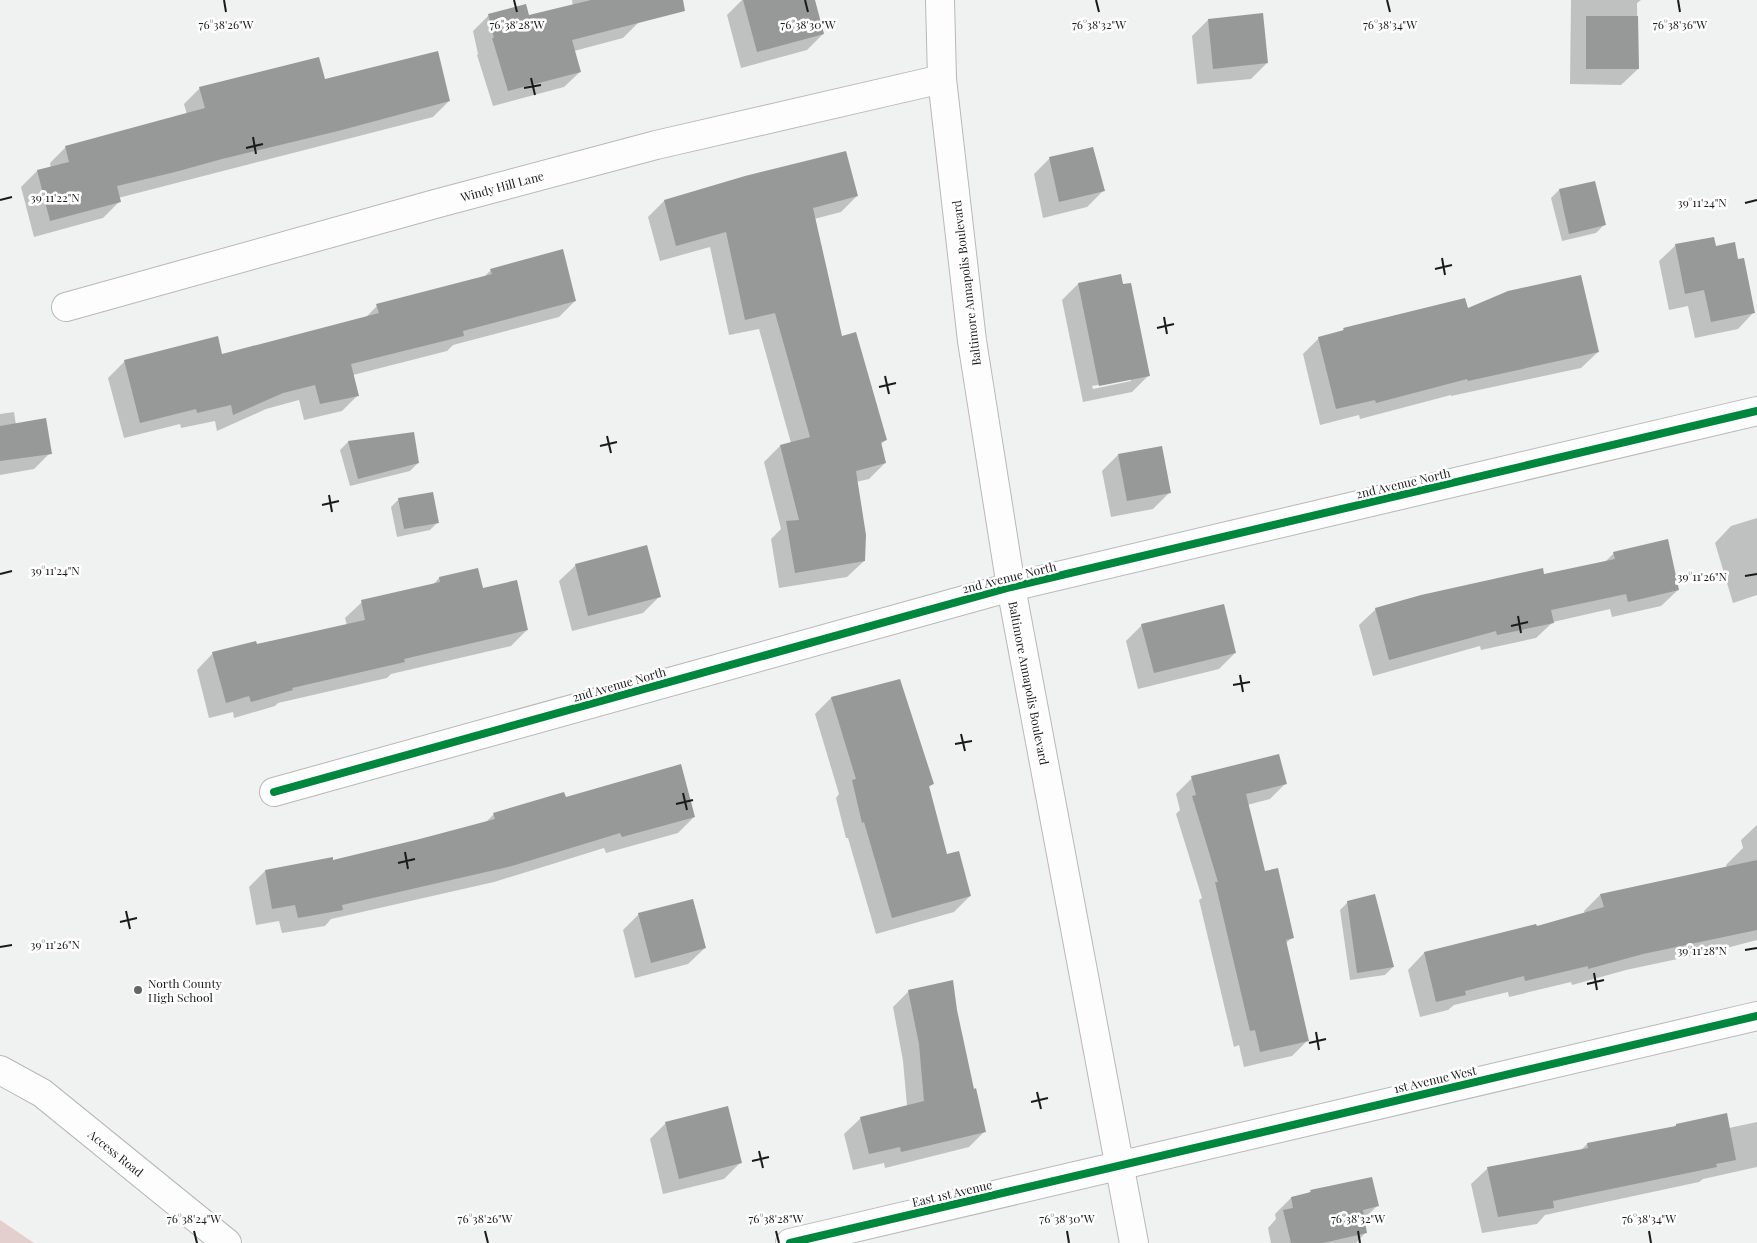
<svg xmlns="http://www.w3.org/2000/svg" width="1757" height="1243" viewBox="0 0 1757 1243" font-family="'Playfair Display',serif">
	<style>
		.green { fill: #e3d0ce }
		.shadow { fill: #0003; fill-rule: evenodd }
		.building { fill: #969997 }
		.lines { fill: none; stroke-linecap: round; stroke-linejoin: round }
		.street-casing { stroke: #b7b9b8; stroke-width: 30 }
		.secondary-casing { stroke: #b7b9b8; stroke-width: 30 }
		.street { stroke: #fdfdfd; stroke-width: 28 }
		.secondary { stroke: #fdfdfd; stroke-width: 28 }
		.cycleway-casing { stroke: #fff; stroke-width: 11 }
		.cycleway { stroke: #00873e; stroke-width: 8 }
		.ticks { fill: none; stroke: #191b19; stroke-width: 2 }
		.poi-dot { fill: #646664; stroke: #fff; stroke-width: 2 }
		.labels { text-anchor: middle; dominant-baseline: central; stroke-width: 5; stroke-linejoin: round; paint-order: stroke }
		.street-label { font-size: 12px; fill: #191b19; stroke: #fff }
		.poi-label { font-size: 12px; fill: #191b19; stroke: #fff; text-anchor: start }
		.ticks-label { font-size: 12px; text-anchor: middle; fill: #191b19; stroke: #fff; stroke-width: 5; stroke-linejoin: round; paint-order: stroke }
	</style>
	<rect width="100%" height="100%" fill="#eff2f0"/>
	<polygon class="green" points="0,1220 34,1243 0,1243"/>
	<g class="shadow">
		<polygon points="572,0 668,0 639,22 623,38 574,51 580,72 564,87 493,106 477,55 478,54 473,31 488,16 525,6 528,17 573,6"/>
		<polygon points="742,0 814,0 823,34 807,50 741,68 727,15"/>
		<polygon points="1571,0 1641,0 1637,3 1638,69 1621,85 1570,84"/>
		<polygon points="1208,20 1267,63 1251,79 1197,84 1192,36"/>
		<polygon points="324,81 449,101 433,117 118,198 119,202 103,218 34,237 21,187 37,171 51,168 50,163 66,147 187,115 184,104 200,88"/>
		<polygon points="1050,158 1103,191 1087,207 1043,218 1034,174"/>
		<polygon points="1559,190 1604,225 1596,233 1562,241 1551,198"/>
		<polygon points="857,196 841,212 814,219 841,338 886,440 880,445 885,463 869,479 856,482 864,561 847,577 779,588 771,539 781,529 764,462 780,446 791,443 759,329 729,335 710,247 660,261 648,217 664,201"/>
		<polygon points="1676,245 1715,248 1737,261 1754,312 1738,329 1695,338 1688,306 1669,310 1659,261"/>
		<polygon points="491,270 575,301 559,317 453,345 447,351 353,375 358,395 342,411 304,420 299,400 266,409 217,431 215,421 181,428 180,424 124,438 108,378 125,361 221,356 364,319 377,306 483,278"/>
		<path d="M 1120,276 L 1148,376 L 1132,392 L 1083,402 L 1062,300 L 1078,284 ZM 1131,379 L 1131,381 L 1093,389 L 1092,386 Z"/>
		<polygon points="1467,310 1598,352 1581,368 1451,396 1451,395 1360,419 1359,415 1320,425 1303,354 1319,338 1340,333 1344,329"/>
		<polygon points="14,412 16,425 50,453 34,469 0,475 0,414"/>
		<polygon points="348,442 418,463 410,471 350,486 340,450"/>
		<polygon points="1118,455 1170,492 1153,509 1111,517 1102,471"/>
		<polygon points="399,499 438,522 430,530 397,537 391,507"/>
		<polygon points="1757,518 1757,595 1733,603 1715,543 1731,526"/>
		<polygon points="1614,553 1678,590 1661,606 1612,617 1610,609 1553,622 1536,638 1481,650 1480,646 1373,676 1359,625 1376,609 1604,563"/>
		<polygon points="576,565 659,597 643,613 572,631 559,581"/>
		<polygon points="477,570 482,589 527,630 511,646 391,674 387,678 278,703 275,706 234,718 233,712 209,718 197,670 213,653 347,626 345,618 362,602 433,585 439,578"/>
		<polygon points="1142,625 1235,653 1219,669 1138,689 1126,641"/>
		<polygon points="899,681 932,784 928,788 946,855 970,896 954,912 876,934 848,838 846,838 836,798 839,794 815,714 831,698"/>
		<polygon points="1192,778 1286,783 1270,799 1247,805 1264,873 1293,937 1285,944 1308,1040 1292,1056 1244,1067 1239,1045 1234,1047 1199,900 1202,898 1176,814 1180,810 1176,794"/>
		<polygon points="565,798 694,817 678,833 606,853 604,848 494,882 331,919 325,926 282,933 279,921 256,925 249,887 265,871 332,861 485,823 494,814"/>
		<polygon points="1757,825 1757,940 1715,951 1626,970 1572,985 1571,982 1509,997 1508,992 1454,1005 1448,1010 1420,1017 1408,970 1424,953 1536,926 1536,928 1585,914 1584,911 1600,895 1727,868 1726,865 1743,848 1741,840"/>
		<polygon points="1348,902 1393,967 1385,975 1350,980 1340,910"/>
		<polygon points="639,914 705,948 688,964 635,978 623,930"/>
		<polygon points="909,991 956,1011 973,1090 985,1131 969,1147 885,1168 884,1163 853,1170 844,1134 861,1118 907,1106 903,1061 893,1007"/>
		<polygon points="1757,1122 1757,1167 1703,1179 1699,1182 1545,1215 1537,1224 1482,1233 1471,1184 1488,1168 1581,1150 1587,1144 1674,1127 1676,1125 1729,1128"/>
		<polygon points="666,1123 740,1163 724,1179 663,1194 650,1139"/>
		<polygon points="1311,1191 1377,1206 1363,1220 1366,1232 1356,1243 1271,1243 1268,1228 1276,1219 1275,1214 1291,1198 1307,1194"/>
	</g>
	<g class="building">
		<polygon points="591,0 683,0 685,11 572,40 581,72 508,91 492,38 494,38 488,14 526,4 529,15"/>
		<polygon points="743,0 815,0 824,34 757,52"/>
		<polygon points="1263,13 1268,63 1213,69 1208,19"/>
		<polygon points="1586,16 1638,16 1639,69 1586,69"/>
		<polygon points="438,51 450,101 338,131 222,159 175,172 117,186 121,202 50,221 37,170 69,162 65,146 205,108 199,87 319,57 325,79"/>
		<polygon points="1093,147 1105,191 1059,202 1049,157"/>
		<polygon points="846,151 858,196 813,208 842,336 856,332 887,440 881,442 886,463 856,471 866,535 865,561 795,573 786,521 799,520 780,445 810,437 775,313 745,320 726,232 676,246 664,200 745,176"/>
		<polygon points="1595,181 1606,225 1569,234 1559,189"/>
		<polygon points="1714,237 1716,246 1735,242 1738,259 1744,258 1755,313 1711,322 1704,290 1685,294 1675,244"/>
		<polygon points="563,249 576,301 463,331 464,336 351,364 359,396 320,404 315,385 283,393 233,415 231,405 197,413 196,409 140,423 124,360 218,336 222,354 379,313 376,304 492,274 490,269"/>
		<polygon points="1121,274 1123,284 1131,283 1150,376 1099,386 1078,283"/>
		<polygon points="1581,275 1599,352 1468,381 1467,379 1376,403 1375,400 1336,409 1318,337 1344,330 1343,328 1465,298 1468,308 1508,291"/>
		<polygon points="46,418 52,454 0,461 0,426"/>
		<polygon points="414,432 419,463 358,479 348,441"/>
		<polygon points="1162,446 1171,493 1127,501 1118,454"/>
		<polygon points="433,492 439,523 404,529 398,498"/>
		<polygon points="1668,539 1679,590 1628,602 1626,594 1551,610 1554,623 1497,635 1496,631 1389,660 1375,608 1421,595 1543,568 1544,574 1615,559 1613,552"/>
		<polygon points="647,545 661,597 588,616 575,564"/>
		<polygon points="478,568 483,588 517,580 528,630 404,659 405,662 292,688 293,690 251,702 249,696 226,703 212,652 256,641 257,644 365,620 361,600 440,582 439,577"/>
		<polygon points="1224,604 1236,653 1154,673 1141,624"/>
		<polygon points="900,679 934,784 929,786 947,854 959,851 971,896 892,918 864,822 862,823 852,780 856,779 831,697"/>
		<polygon points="1279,754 1287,784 1246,794 1265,871 1278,868 1294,938 1286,940 1309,1041 1260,1052 1255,1030 1250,1031 1215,882 1218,882 1192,796 1196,795 1191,776"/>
		<polygon points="681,764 695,817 622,837 620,833 512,866 342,905 343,910 298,918 295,905 272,909 265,870 333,857 333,860 416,840 495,819 493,813 564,792 566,797"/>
		<polygon points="1757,860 1757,930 1643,954 1588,969 1588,966 1525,981 1524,976 1465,991 1466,995 1436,1002 1424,952 1536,924 1537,926 1604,907 1600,894"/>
		<polygon points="1375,894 1394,967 1357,973 1347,901"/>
		<polygon points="693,899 706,948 651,963 638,913"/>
		<polygon points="953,980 957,1010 974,1089 976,1088 986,1132 901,1152 900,1147 869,1154 860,1117 924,1101 919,1044 908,990"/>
		<polygon points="728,1106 742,1163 679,1179 665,1122"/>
		<polygon points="1727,1113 1736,1160 1716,1164 1717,1167 1553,1201 1554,1208 1498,1217 1487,1167 1588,1148 1587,1143 1676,1126 1676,1124"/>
		<polygon points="1372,1177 1379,1206 1363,1210 1367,1233 1323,1243 1291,1243 1283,1210 1293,1208 1291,1197 1311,1192 1310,1190"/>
	</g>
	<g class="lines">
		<defs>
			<g id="street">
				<polyline points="66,307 435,204 656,145 942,79"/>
				<polyline points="274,792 1011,587 1757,411"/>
				<polyline points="0,1070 42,1093 227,1243"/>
				<polyline points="790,1243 1757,1016"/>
			</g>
			<polyline id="secondary" points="940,0 942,79 972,341 1011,587 1134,1243"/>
		</defs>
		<use href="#street" class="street-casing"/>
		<use href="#secondary" class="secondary-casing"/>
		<use href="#street" class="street"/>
		<use href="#secondary" class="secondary"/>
		<defs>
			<g id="cycleway">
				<polyline points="274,792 1011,587 1757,411"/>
				<polyline points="790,1243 1757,1016"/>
			</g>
		</defs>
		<use href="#cycleway" class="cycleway-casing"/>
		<use href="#cycleway" class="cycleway"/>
	</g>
	<path class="ticks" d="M 224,0 L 226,12M 514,0 L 517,12M 805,0 L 808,12M 1096,0 L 1099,12M 1387,0 L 1390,12M 1678,0 L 1680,12M 531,78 L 535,95M 524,88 L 541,85M 253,137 L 256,154M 246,148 L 263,144M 0,200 L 12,197M 1745,203 L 1757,200M 1442,258 L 1445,275M 1435,269 L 1452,265M 1164,317 L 1167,334M 1157,328 L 1174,324M 885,376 L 889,394M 879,387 L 896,383M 607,436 L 611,453M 600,446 L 617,442M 329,495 L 332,512M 322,505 L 339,501M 0,574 L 12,571M 1745,576 L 1757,574M 1518,616 L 1521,633M 1511,626 L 1528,622M 1240,675 L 1243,692M 1233,685 L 1250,682M 961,734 L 965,751M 955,744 L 972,741M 683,793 L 687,810M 676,804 L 693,800M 405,852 L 408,869M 398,863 L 415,859M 126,911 L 130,929M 120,922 L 137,918M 0,947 L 12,945M 1745,950 L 1757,948M 1594,973 L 1597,990M 1587,984 L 1604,980M 1316,1032 L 1319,1050M 1309,1043 L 1326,1039M 1037,1092 L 1041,1109M 1031,1102 L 1048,1098M 759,1151 L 763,1168M 752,1161 L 769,1157M 194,1231 L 197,1243M 485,1231 L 488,1243M 776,1231 L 779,1243M 1067,1231 L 1069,1243M 1358,1231 L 1360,1243M 1649,1231 L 1651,1243"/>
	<circle class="poi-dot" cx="138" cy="990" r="5"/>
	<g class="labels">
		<g class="street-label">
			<text transform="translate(502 186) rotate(-15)">Windy Hill Lane</text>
			<text transform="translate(966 283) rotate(-97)">Baltimore Annapolis Boulevard</text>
			<text transform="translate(1403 483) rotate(-13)">2nd Avenue North</text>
			<text transform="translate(1009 577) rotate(-14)">2nd Avenue North</text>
			<text transform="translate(1029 683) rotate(79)">Baltimore Annapolis Boulevard</text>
			<text transform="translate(619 684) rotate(-16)">2nd Avenue North</text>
			<text transform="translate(1435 1079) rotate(-13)">1st Avenue West</text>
			<text transform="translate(116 1153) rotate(39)">Access Road</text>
			<text transform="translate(952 1193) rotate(-13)">East 1st Avenue</text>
		</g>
		<g class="poi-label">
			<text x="148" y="983">North County<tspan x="148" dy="14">High School</tspan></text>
		</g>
	</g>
	<g class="ticks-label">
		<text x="226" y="29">76°38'26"W</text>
		<text x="517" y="29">76°38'28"W</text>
		<text x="808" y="29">76°38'30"W</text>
		<text x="1099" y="29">76°38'32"W</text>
		<text x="1390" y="29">76°38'34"W</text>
		<text x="1680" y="29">76°38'36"W</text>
		<text x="55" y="202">39°11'22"N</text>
		<text x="1702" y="207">39°11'24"N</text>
		<text x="55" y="575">39°11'24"N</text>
		<text x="1702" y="581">39°11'26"N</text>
		<text x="55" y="949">39°11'26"N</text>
		<text x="1702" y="955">39°11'28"N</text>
		<text x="194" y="1223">76°38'24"W</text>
		<text x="485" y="1223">76°38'26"W</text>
		<text x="776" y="1223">76°38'28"W</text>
		<text x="1067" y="1223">76°38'30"W</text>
		<text x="1358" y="1223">76°38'32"W</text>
		<text x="1649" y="1223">76°38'34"W</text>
	</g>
</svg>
